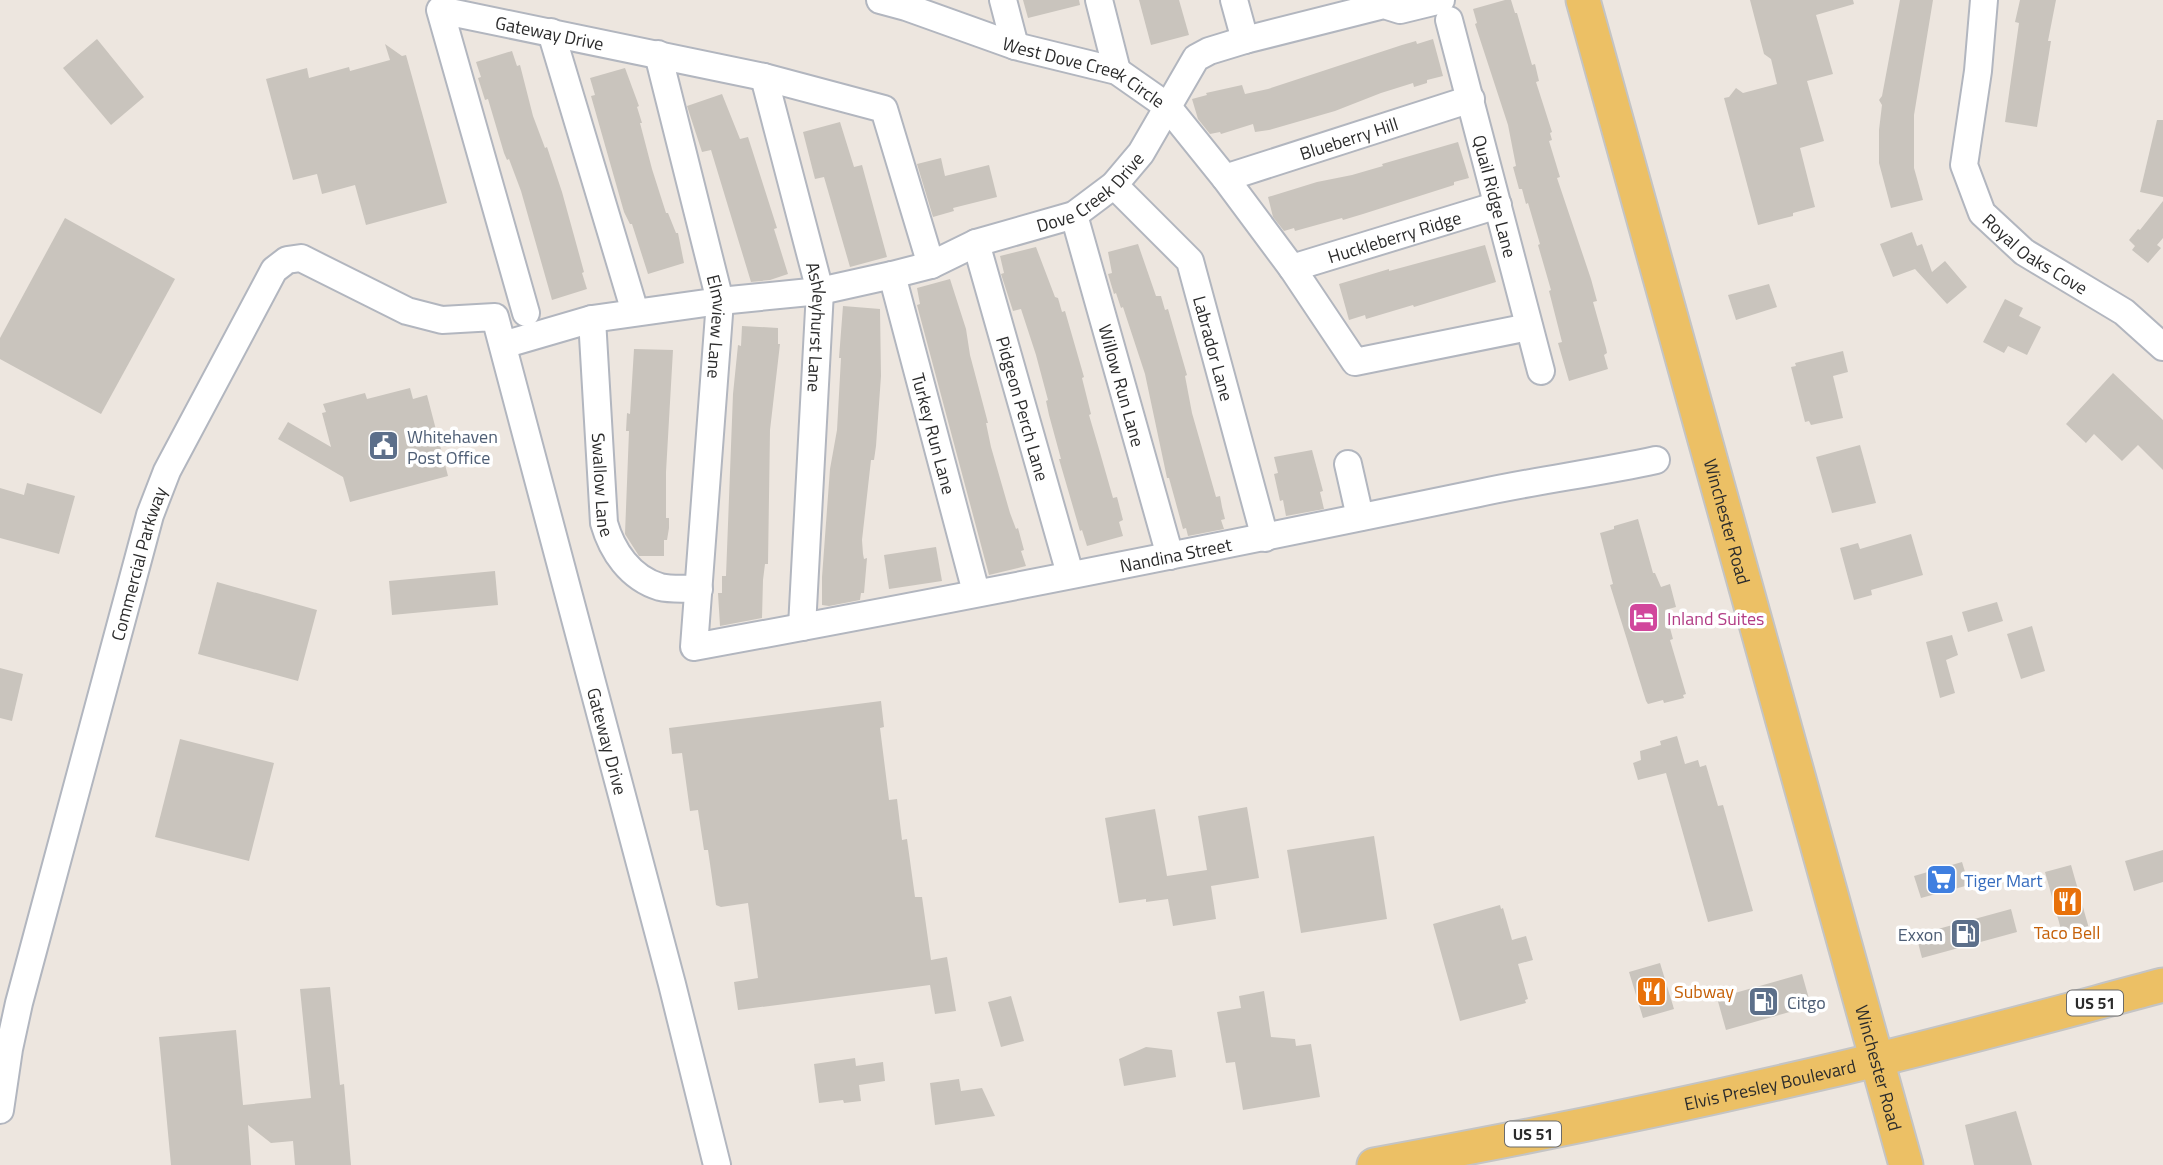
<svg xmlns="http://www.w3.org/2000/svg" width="2163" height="1165" viewBox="0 0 2163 1165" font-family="'Titillium Web',sans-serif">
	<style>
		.building { fill: #c9c4bd }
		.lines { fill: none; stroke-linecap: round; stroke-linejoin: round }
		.minor-casing { stroke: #b2b6bf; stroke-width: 30 }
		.major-casing { stroke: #c4c4c4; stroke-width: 37 }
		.minor { stroke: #fff; stroke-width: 26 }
		.major { stroke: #ecc065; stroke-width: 33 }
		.labels { text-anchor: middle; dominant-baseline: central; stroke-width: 7; stroke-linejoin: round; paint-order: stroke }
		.shield { fill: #fff; stroke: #6b6b6b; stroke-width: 2 }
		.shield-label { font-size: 16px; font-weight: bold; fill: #2c2c2c }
		.street-label { font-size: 18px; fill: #2c2c2c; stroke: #fff }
		.service-label { font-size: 18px; fill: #4e5e75; stroke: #fff; text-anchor: start }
		.hotel-label { font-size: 18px; fill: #b23c85; stroke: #fff; text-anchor: start }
		.shop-label { font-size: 18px; fill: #366cbe; stroke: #fff; text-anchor: start }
		.food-label { font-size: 18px; fill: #c56008; stroke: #fff }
	</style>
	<rect width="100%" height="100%" fill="#ede6df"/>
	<g class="building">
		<polygon points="1023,0 1079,0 1080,5 1028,18"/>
		<polygon points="1139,0 1179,0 1189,35 1151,45"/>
		<polygon points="1505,0 1511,0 1515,13 1517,13 1532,65 1535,64 1539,81 1536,82 1552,132 1550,133 1552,140 1549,141 1560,177 1557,178 1591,279 1597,301 1593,302 1606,348 1607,353 1604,355 1608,369 1569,381 1558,343 1562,342 1549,291 1551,290 1538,245 1540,244 1528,203 1526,204 1522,189 1519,189 1513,167 1516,166 1508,125 1475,24 1477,23 1473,9"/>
		<polygon points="1750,0 1853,0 1854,4 1816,15 1833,74 1807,81 1824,141 1800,148 1815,207 1793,213 1793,216 1758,225 1724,98 1729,97 1736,88 1743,93 1777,84 1771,59 1764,54"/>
		<polygon points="1900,0 1933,0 1914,115 1914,168 1923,200 1891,208 1879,163 1879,130 1882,105 1879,100 1882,96"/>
		<polygon points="2020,0 2056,0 2048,41 2051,41 2037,127 2005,122 2019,23 2015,22"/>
		<polygon points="97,39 144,97 111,125 63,68"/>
		<polygon points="1433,39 1443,76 1427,80 1427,83 1414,87 1413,83 1381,93 1335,111 1269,130 1255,132 1253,124 1221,134 1220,132 1210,134 1198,119 1192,99 1207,95 1206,93 1242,85 1245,94 1268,89 1402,45 1416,41 1417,44"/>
		<polygon points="385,44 402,56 406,55 447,203 366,225 355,185 322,194 317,174 293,180 266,79 307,68 309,78 349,67 350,71 390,60"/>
		<polygon points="512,51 517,66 520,65 533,116 545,148 547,147 562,192 584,272 582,273 587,289 552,300 521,191 509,159 507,160 504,153 488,99 485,100 478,78 481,77 476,62"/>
		<polygon points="625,68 639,106 637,107 642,123 640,123 652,169 666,213 668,213 676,233 678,233 684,263 648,274 632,224 630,224 624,212 591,96 595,95 590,78"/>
		<polygon points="722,94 740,139 748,137 777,228 774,229 788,274 770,280 751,282 711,150 702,152 687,106"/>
		<polygon points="2157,120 2163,120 2163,197 2140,192"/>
		<polygon points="840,122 854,167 862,165 887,257 850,267 824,177 815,179 803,132"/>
		<polygon points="1458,142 1469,178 1454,182 1454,185 1363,214 1343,220 1342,218 1295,231 1294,228 1284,231 1273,217 1268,197 1317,182 1352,175 1383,166 1382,164"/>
		<polygon points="941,158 945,176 989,165 997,197 953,208 954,211 933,217 917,164"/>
		<polygon points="2163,201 2163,238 2157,245 2161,248 2148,263 2132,250 2135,246 2129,240 2138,229 2140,230"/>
		<polygon points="65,218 175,279 101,414 0,359 0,338"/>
		<polygon points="1912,232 1917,246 1922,244 1932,272 1945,261 1967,287 1947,304 1915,269 1893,277 1880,244"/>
		<polygon points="1138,244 1156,296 1161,296 1165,310 1168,309 1187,375 1185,376 1192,413 1216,497 1220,496 1222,507 1225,519 1221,520 1224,529 1188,536 1186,528 1183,529 1169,478 1167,478 1145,374 1123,307 1121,308 1116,293 1114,294 1108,274 1112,273 1108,252"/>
		<polygon points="1485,245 1496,282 1414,307 1413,305 1366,319 1365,315 1349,320 1339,284 1389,269 1389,271"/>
		<polygon points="1036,247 1055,297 1058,298 1062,312 1065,311 1084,377 1082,378 1091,414 1089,415 1099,449 1113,498 1117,497 1123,520 1119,522 1123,536 1087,546 1082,530 1080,531 1059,459 1061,459 1049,415 1046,401 1048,400 1036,355 1021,309 1013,311 1001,274 1004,273 1000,256"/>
		<polygon points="950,279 966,329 970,355 988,423 986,423 991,447 1010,513 1016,529 1018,528 1024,550 1021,551 1026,566 989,575 917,305 920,304 917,288"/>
		<polygon points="1769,284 1777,307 1736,320 1728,295"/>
		<polygon points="2005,299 2023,308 2019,316 2041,327 2027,355 2008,346 2004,353 1983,342"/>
		<polygon points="843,306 880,309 881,376 876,446 874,460 871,460 862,540 863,554 864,559 867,558 864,593 861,593 860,600 829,606 822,605 822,577 830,469 837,430 841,358 839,358"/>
		<polygon points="742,326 778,328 778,344 780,344 770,430 768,564 765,564 763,580 762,618 720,626 718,593 722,593 722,576 726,576 733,394 738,345 741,346"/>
		<polygon points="634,349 673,350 666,472 666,518 669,518 669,528 667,540 664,540 664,556 639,556 625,534 629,431 626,431 627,413 630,414"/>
		<polygon points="1843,351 1848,372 1833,376 1843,418 1811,425 1809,421 1805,422 1791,367 1796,366 1795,363"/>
		<polygon points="2113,373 2163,420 2163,470 2138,445 2122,461 2094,434 2086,443 2066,424"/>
		<polygon points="410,388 413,399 427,395 448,476 350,502 343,477 278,439 288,422 331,447 322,413 326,412 323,404 365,393 367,399"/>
		<polygon points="1860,445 1876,503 1832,513 1816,457"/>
		<polygon points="1312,450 1323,491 1320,492 1324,509 1286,516 1283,500 1280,501 1274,474 1278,473 1274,457"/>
		<polygon points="27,483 75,496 59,554 0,538 0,488 24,495"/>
		<polygon points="1638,519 1653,573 1655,573 1661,587 1670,584 1676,607 1665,610 1673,639 1670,640 1686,694 1683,695 1684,698 1664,703 1663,700 1648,704 1646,701 1610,585 1613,584 1600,533 1614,529 1614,526"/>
		<polygon points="1911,534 1923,575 1871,590 1872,595 1854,600 1840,548 1858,543 1860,549"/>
		<polygon points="936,547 942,581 889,589 884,555"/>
		<polygon points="495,571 498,605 392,615 389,581"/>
		<polygon points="217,582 317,610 298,681 198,654"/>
		<polygon points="1997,602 2003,621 1968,632 1962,612"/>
		<polygon points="2032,626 2045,671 2021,679 2007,634"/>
		<polygon points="1952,635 1958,655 1946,660 1955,693 1940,698 1926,642"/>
		<polygon points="0,668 23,674 12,721 0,718"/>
		<polygon points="881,701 884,727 880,728 889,800 897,799 902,840 907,839 915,897 922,897 931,960 947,957 956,1011 935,1014 930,985 738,1010 734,982 758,978 748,903 721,907 716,905 708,850 704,850 698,810 690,811 682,753 672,754 669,728"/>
		<polygon points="1677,736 1685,764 1698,760 1700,767 1706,765 1718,806 1723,805 1753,911 1708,922 1666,773 1638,780 1633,763 1641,760 1640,751 1661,745 1660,741"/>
		<polygon points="180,739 274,763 249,861 155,837"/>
		<polygon points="1247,807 1259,878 1211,886 1216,919 1173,926 1168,899 1146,902 1146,899 1119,903 1105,818 1155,809 1167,876 1207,870 1198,816"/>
		<polygon points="1374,836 1387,919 1301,933 1287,850"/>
		<polygon points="2163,850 2163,882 2134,891 2125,861"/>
		<polygon points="1962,862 1969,885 1921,898 1914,876"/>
		<polygon points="2071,865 2090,932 2064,940 2045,872"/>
		<polygon points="1500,905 1501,909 1503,908 1512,940 1526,936 1533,960 1518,964 1528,999 1525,1000 1526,1003 1460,1021 1433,924"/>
		<polygon points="2011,909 2017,932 1922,958 1916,935"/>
		<polygon points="1660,963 1674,1009 1643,1018 1629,972"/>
		<polygon points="1802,974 1811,1006 1726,1030 1717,998"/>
		<polygon points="330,987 340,1085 344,1084 351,1165 295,1165 293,1141 271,1143 248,1125 251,1165 171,1165 159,1037 236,1030 243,1105 311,1098 300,989"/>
		<polygon points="1264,991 1271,1037 1295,1039 1296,1046 1311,1044 1320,1097 1243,1110 1235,1062 1226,1063 1217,1012 1241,1008 1239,996"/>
		<polygon points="1011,996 1024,1041 1001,1047 988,1002"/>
		<polygon points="1146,1047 1172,1050 1176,1077 1124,1086 1119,1059"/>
		<polygon points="855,1058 856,1066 883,1062 885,1081 859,1085 861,1101 844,1103 843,1100 819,1103 814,1064"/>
		<polygon points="959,1079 961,1091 982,1088 995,1116 935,1125 930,1083"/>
		<polygon points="2016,1111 2032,1165 1974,1165 1965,1125"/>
	</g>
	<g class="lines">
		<defs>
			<g id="minor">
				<path id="s1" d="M 880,0 L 906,7 L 1015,46 L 1117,71 L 1167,106 L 1225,178 L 1292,268 L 1355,362 L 1529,327"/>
				<polyline points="1003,0 1015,46"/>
				<polyline points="1099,0 1117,71"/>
				<polyline points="1234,0 1245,40"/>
				<path id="s2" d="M 1984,0 L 1978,71 L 1964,165 L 1982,213 L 2024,252 L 2124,312 L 2163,347"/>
				<path id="s3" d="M 1449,20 L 1541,371"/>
				<polyline points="551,32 635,312"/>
				<path id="s4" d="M 658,54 L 720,301 L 694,647 C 956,599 1218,547 1479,493 C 1538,480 1597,473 1656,460"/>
				<path id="s5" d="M 764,77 L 820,291 L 802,627"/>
				<path id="s6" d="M 1225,178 L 1471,99"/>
				<path id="s7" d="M 1114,185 L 1190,261 L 1265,538"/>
				<path id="s8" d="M 1074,215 L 1170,556"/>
				<path id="s9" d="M 976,243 L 1070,574"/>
				<path id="s10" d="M 1292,268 L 1498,205"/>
				<path id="s11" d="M 892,275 L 976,592"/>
				<path id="s12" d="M 526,313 L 440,10 L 764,77 L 884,109 L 931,265"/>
				<path id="s13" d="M 592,319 L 604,523 C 612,551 630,578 660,587 C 672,590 686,588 699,589"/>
				<path id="s14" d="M 503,345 L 592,319 L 720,301 L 820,291 L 892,275 L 931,265 L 976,243 L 1074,215 L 1114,185 L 1141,153 L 1196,58 L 1209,51 L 1245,40 L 1384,5 L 1400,10 L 1441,0"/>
				<polyline points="1348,464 1360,517"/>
				<path id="s15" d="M 0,1110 L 9,1049 L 19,1003 L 150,515 L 167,471 L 274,270 L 287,260 L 301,258 L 407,311 L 442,320 L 495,317 L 672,984 L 717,1165"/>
			</g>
			<g id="major">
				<path id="s16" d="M 1583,0 L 1906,1165"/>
				<path id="s17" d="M 1374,1165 C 1525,1138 1675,1107 1825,1072 C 1938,1046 2050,1015 2163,985"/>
			</g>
		</defs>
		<use href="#minor" class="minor-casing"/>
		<use href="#major" class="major-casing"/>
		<use href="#minor" class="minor"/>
		<use href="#major" class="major"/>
	</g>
	<defs>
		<symbol id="civic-square" viewBox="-11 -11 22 22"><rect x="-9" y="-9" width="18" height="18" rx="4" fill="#5c6f8a" stroke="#fff"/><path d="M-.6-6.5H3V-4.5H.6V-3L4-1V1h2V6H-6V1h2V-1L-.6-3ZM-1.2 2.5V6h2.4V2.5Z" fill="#fff"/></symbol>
		<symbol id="hotel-square" viewBox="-11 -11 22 22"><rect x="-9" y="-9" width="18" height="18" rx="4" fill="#d1479c" stroke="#fff"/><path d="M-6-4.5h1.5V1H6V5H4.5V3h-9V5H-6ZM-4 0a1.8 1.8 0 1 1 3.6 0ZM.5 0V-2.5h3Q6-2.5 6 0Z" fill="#fff"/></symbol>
		<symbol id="supermarket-square" viewBox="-11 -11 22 22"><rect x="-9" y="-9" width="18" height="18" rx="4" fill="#3f7fe0" stroke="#fff"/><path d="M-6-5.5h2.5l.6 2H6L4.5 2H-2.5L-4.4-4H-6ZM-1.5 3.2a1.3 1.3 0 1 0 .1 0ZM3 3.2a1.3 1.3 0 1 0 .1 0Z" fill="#fff"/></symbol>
		<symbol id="restaurant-square" viewBox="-11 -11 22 22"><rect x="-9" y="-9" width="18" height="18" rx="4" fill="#e8710a" stroke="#fff"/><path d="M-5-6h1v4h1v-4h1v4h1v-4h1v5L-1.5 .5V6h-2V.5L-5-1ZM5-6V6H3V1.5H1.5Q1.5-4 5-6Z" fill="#fff"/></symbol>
		<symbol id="fuel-square" viewBox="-11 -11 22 22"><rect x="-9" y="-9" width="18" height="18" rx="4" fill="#5c6f8a" stroke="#fff"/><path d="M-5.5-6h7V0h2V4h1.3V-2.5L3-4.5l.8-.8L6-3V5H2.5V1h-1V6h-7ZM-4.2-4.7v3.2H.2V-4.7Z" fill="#fff"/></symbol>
	</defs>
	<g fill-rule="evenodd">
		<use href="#civic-square" x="366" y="428" width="35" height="35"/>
		<use href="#hotel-square" x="1626" y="600" width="35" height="35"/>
		<use href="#supermarket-square" x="1924" y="862" width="35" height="35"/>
		<use href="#restaurant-square" x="2050" y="884" width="35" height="35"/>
		<use href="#fuel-square" x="1948" y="916" width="35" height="35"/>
		<use href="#restaurant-square" x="1634" y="974" width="35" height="35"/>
		<use href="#fuel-square" x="1746" y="984" width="35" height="35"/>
	</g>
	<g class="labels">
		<g class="shield">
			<rect x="2067" y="990.5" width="56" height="25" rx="5"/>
			<rect x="1505" y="1121.5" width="56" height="25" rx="5"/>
		</g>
		<g class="shield-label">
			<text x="2095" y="1003">US 51</text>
			<text x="1533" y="1134">US 51</text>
		</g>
		<g class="street-label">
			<text stroke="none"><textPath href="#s12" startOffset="427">Gateway Drive</textPath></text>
			<text stroke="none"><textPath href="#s1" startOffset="217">West Dove Creek Circle</textPath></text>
			<text stroke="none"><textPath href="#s6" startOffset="130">Blueberry Hill</textPath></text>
			<text stroke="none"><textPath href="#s14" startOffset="614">Dove Creek Drive</textPath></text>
			<text stroke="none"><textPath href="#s3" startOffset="182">Quail Ridge Lane</textPath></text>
			<text stroke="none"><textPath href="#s10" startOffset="107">Huckleberry Ridge</textPath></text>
			<text stroke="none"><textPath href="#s2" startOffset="285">Royal Oaks Cove</textPath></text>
			<text stroke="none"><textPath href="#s4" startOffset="280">Elmview Lane</textPath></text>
			<text stroke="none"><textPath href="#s5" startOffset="257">Ashleyhurst Lane</textPath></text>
			<text stroke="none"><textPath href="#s7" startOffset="198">Labrador Lane</textPath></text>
			<text stroke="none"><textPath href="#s8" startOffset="177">Willow Run Lane</textPath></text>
			<text stroke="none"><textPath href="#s9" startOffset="172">Pidgeon Perch Lane</textPath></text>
			<text stroke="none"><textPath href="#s11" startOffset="164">Turkey Run Lane</textPath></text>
			<text stroke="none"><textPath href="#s13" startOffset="166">Swallow Lane</textPath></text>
			<text stroke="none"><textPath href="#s16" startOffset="541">Winchester Road</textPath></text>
			<text stroke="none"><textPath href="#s4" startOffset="1092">Nandina Street</textPath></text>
			<text stroke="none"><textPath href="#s15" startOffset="564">Commercial Parkway</textPath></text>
			<text stroke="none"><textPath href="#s15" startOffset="1566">Gateway Drive</textPath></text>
			<text stroke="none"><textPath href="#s16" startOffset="1108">Winchester Road</textPath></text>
			<text stroke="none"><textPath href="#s17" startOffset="404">Elvis Presley Boulevard</textPath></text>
		</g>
		<g class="service-label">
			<text x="407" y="436">Whitehaven<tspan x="407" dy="21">Post Office</tspan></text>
			<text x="1943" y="934" text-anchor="end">Exxon</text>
			<text x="1787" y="1002">Citgo</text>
		</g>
		<g class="hotel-label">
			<text x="1667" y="618">Inland Suites</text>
		</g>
		<g class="shop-label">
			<text x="1964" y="880">Tiger Mart</text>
		</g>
		<g class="food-label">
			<text x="2067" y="932">Taco Bell</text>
			<text x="1674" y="991" text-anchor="start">Subway</text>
		</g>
	</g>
</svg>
